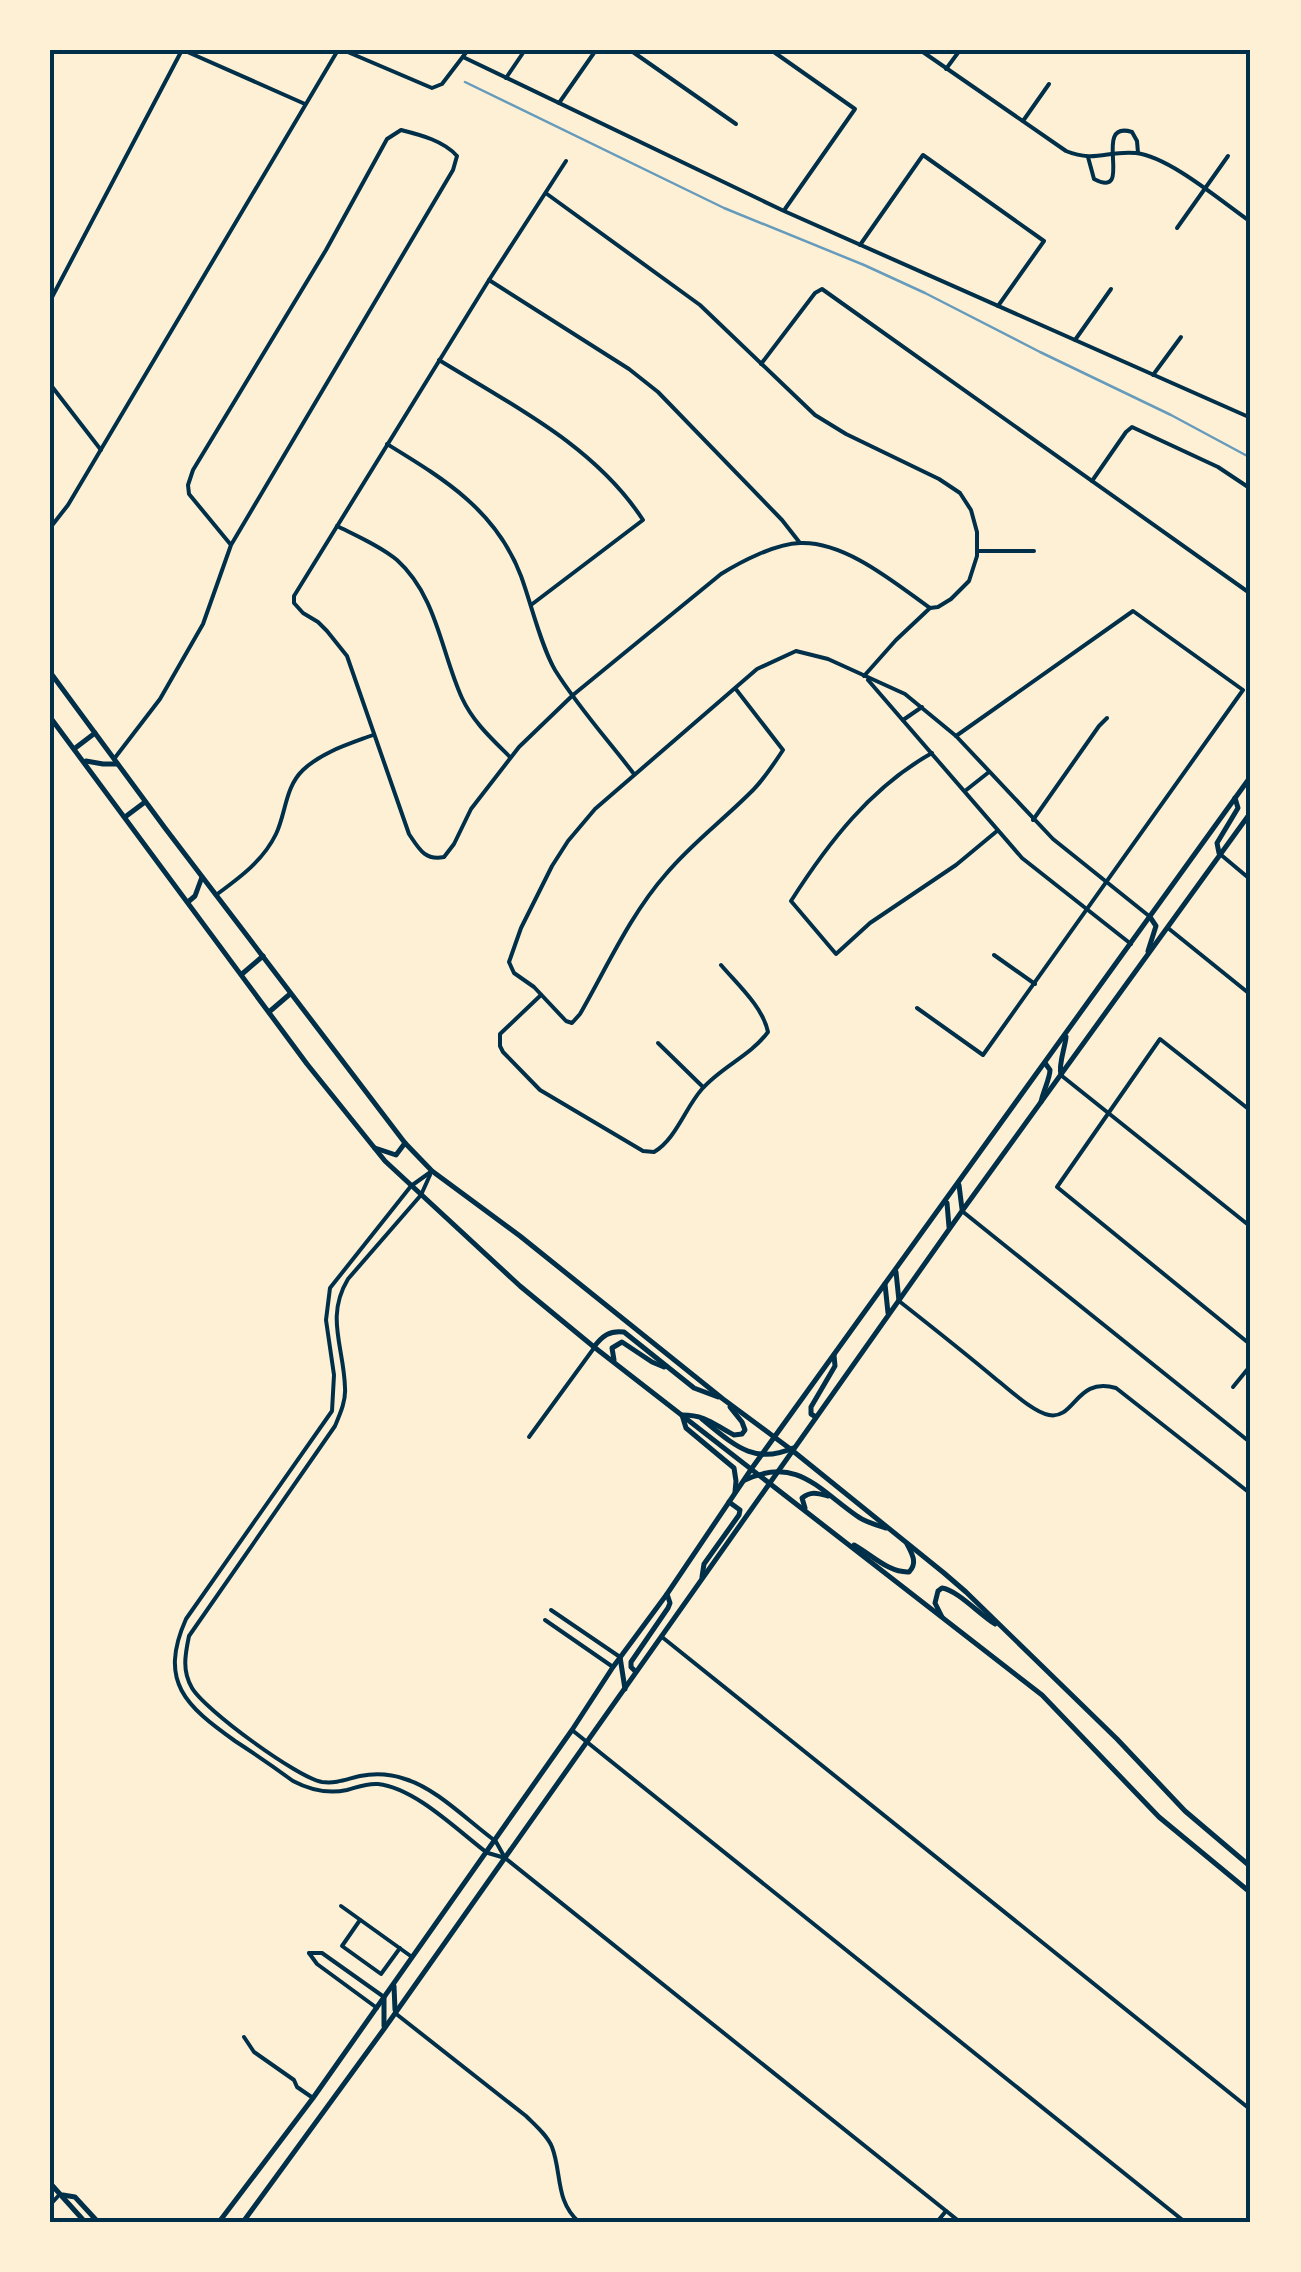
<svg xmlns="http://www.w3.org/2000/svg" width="1301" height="2272" viewBox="0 0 1301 2272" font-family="Ubuntu,sans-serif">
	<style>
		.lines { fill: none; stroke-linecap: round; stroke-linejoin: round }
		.stream { stroke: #669bbc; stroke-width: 2.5 }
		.minor { stroke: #003049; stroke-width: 4 }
		.tertiary { stroke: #003049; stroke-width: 4 }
		.secondary { stroke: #003049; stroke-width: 5 }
		.primary { stroke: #003049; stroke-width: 5 }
		.neatline { fill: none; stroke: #003049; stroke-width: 4 }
	</style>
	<rect width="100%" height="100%" fill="#fdf0d5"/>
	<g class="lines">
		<polyline class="stream" points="465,82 724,208 864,265 925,293 1040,352 1171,415 1251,458"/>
		<g class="minor">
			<polyline points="183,50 305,104"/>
			<polyline points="343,50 432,88 442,84 468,50"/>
			<polyline points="630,50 736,124"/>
			<polyline points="771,50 855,109 785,209"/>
			<path d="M 920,50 L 1066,151 C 1095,163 1108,150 1136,153 C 1170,157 1222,202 1251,222"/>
			<polyline points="50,57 54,50"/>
			<polyline points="463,57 784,211 1251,418"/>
			<polyline points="946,69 960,50"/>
			<polyline points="506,78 525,50"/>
			<polyline points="559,103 596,50"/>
			<polyline points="1023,121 1049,84"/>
			<path d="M 1088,157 L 1094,179 C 1136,201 1090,119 1132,132 L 1137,141 L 1138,153"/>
			<path d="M 566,161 L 489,280 L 294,596 L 294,603 L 303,613 L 318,622 L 327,631 L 347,656 L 409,834 C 419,849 425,861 444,857 L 454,844 L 471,809 L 519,747 L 573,695 L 721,574 C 742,561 775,544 800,543 C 845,541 895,583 930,608"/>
			<polyline points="547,194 700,305 815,415 846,434 939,479 960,493 971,510 977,532 977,556 969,581 951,599 938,607 930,608 896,640 864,676"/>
			<polyline points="1177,228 1228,156"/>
			<polyline points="860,245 923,155 1044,241 998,306"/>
			<polyline points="489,280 629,369 658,392 782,520 800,543"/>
			<polyline points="50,301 182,50"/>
			<polyline points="1075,340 1111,289"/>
			<path d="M 439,360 C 512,405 595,446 643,520 L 531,605"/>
			<polyline points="761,364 815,293 822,289 1251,594"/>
			<polyline points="1153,375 1181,337"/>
			<polyline points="50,384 101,450"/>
			<path d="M 387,444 C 444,479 496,510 521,576 C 531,603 541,646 555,670 C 578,707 608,740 634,774"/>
			<polyline points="1092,481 1126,432 1132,427 1218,467 1251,489"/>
			<path d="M 337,526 C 357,536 380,546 397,560 C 437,596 441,652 462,698 C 473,722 492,739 510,757"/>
			<polyline points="50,528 68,505 338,50"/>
			<polyline points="977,551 1034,551"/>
			<polyline points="868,680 1022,858 1131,944"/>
			<path d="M 735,688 L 783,750 C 773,765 763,781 750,793 C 722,821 691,844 666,874 C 630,915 607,967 580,1014 L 572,1023 L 566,1021 L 534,987 L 514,973 L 509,962 L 521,928 L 552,866 L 568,841 L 595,809 L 757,669 L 796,651 L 828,659 L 905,694 L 956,736 L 1053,839 L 1149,916"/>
			<polyline points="903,720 922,707"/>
			<path d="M 932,753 C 871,787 828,843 791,901 L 836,954 L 870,923 L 956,865 L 997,831"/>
			<path d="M 114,759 L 160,699 L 203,624 L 231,545 L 453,170 L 457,156 C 444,141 421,135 401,130 L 387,139 L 326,250 L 193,470 L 188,485 L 189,494 L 231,545"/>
			<polyline points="965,791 989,772"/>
			<polyline points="1033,820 1099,726 1107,718"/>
			<path d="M 216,895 C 239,878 263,861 276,834 C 286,813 285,787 303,770 C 322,752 349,744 373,735"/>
			<polyline points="1168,928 1251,995"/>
			<polyline points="994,955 1035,984"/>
			<path d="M 541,995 L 500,1034 L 500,1046 L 503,1052 L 540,1090 L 643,1151 L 654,1152 C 676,1139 685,1108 702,1089 C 721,1067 750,1056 768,1032 C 763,1007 737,984 721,965"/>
			<polyline points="917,1008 983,1055 1243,690 1133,611 956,736"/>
			<polyline points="658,1043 703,1087"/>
			<polyline points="1062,1076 1251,1227"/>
			<polyline points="1251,1111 1160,1039 1057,1187 1251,1345"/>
			<path d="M 432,1171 L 411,1186 L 330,1288 L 326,1320 L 334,1375 L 332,1411 L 186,1619 C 158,1682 186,1706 235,1741 C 255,1754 274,1767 293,1781 C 310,1790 328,1794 347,1790 C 358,1787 367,1783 378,1784 C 415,1788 457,1830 486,1852"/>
			<path d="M 430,1175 L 421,1195 L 348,1279 C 325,1317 344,1347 345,1388 C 346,1401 340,1414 335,1426 L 189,1636 C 185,1655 182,1671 192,1688 C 205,1710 298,1778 322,1782 C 336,1784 347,1779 360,1776 C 375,1773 391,1774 405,1779 C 436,1788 468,1821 494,1840"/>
			<polyline points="962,1211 1251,1443"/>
			<path d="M 899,1301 C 932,1327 965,1353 997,1380 C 1010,1390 1033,1412 1049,1415 C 1075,1420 1076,1376 1116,1388 L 1251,1494"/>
			<polyline points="1233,1387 1251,1365"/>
			<polyline points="529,1437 594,1348"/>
			<polyline points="551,1610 620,1657"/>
			<polyline points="545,1620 613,1667"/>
			<polyline points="662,1637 1251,2110"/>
			<polyline points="572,1730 1185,2222"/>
			<polyline points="341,1906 412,1957"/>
			<polyline points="360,1920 342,1946 381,1974 400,1948"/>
			<polyline points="309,1953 322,1953 384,1997"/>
			<polyline points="309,1953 317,1964 377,2008"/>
			<path d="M 395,2013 L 526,2116 C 535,2125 547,2135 552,2147 C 562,2173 555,2201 579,2222"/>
			<polyline points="244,2037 254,2052 294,2080 297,2087 313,2098"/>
			<polyline points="50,2205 60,2194"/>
			<polyline points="937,2222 946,2211"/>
		</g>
		<g class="tertiary">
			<polyline points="1220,854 1251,880"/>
			<polyline points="495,1840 505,1858"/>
			<polyline points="488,1853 505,1858 960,2222"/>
		</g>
		<g class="secondary">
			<polyline points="50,2183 85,2222"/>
			<polyline points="63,2195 75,2197 98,2222"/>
		</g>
		<g class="primary">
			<polyline points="50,672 165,828 405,1143 432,1171 520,1236 723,1399 793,1451 944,1573 966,1592 1117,1739 1185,1811 1251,1867"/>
			<polyline points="50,717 307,1064 385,1161 520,1286 594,1347 1042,1695 1159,1817 1251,1893"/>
			<polyline points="74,749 95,733"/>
			<polyline points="86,761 103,764 117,764"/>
			<polyline points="125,817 145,802"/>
			<polyline points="1219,853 1217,843 1238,808 1235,798"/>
			<polyline points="188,902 195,896 202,877"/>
			<polyline points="1148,951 1156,926 1150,917"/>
			<polyline points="242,974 263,956"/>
			<polyline points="269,1012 290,994"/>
			<path d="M 1061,1075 C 1058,1065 1065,1048 1066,1037"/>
			<path d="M 1041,1102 C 1043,1092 1050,1078 1050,1070 L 1045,1063"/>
			<polyline points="375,1148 396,1155 405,1143"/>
			<polyline points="959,1185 962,1209"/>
			<polyline points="947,1203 949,1227"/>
			<polyline points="896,1272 899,1301"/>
			<polyline points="885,1284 888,1313"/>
			<path d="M 594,1347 C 602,1336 610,1330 624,1332 L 694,1388 L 718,1397"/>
			<polyline points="614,1360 612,1348 622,1342 652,1362 664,1367"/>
			<path d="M 730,1407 L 742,1422 L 745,1430 L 742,1434 L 734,1435 C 714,1425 707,1415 682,1415 L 686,1428 L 734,1468 L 736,1481 L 735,1492"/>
			<polyline points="816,1417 811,1414 811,1407 835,1366 834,1355"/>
			<path d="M 702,1419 C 732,1443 753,1466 793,1448"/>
			<path d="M 745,1480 C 797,1456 818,1489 857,1516 C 865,1522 876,1525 886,1528"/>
			<path d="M 805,1508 L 802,1498 C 811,1491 817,1493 828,1496"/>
			<path d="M 854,1545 C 872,1555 889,1573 909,1572 C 918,1563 912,1554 907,1544"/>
			<polyline points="702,1577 704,1564 739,1515 740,1510 729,1502"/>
			<path d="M 942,1617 L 935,1603 L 938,1591 L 942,1588 C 957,1590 979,1614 995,1624"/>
			<polyline points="620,1657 625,1689"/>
			<polyline points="636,1672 631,1667 631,1662 668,1608 670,1603 667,1594"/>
			<polyline points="394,1986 395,2010"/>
			<polyline points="384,1997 384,2026"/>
			<polyline points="219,2222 313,2098 572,1730 613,1667 667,1594 752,1468 1251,776"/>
			<polyline points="243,2222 384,2029 962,1211 1251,812"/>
		</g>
	</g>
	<rect width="1301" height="2272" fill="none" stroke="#fdf0d5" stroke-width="105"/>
	<rect x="52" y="52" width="1196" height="2168" class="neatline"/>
</svg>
